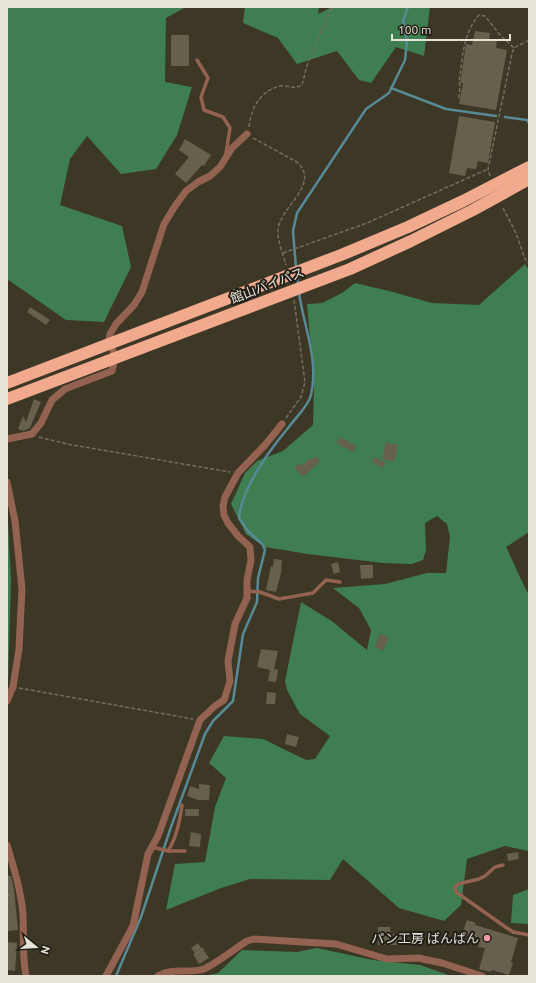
<svg xmlns="http://www.w3.org/2000/svg" width="536" height="983" viewBox="0 0 536 983" font-family="Ubuntu,'Noto Sans JP',sans-serif">
	<style>
		.forest { fill: #3e7e50 }
		.lines { fill: none; stroke-linecap: round; stroke-linejoin: round }
		.stream { stroke: #578a96; stroke-width: 2.5 }
		.building { fill: #67604d }
		.path { stroke: #736e5e; stroke-width: 1.5; stroke-dasharray: 4 2; stroke-linecap: butt }
		.lane { stroke: #946250; stroke-width: 3.5 }
		.street { stroke: #946250; stroke-width: 7 }
		.highway { stroke: #f2aa8f; stroke-width: 12 }
		.poi-dot { fill: #f39aa8; stroke: #211f17; stroke-width: 1.5 }
		.labels { text-anchor: middle; dominant-baseline: central; stroke-width: 4; stroke-linejoin: round; paint-order: stroke }
		.street-label { font-size: 13px; fill: #e7e3d8; stroke: #211f17 }
		.poi-label { font-size: 13px; fill: #e7e3d8; stroke: #211f17; text-anchor: end }
	</style>
	<rect width="100%" height="100%" fill="#3d3725"/>
	<g class="forest">
		<polygon points="7,7 186,7 166,18 165,82 192,87 177,135 156,169 121,174 87,136 70,159 60,205 122,226 131,267 104,322 66,320 7,279 7,101 8,98 7,96"/>
		<polygon points="245,7 319,7 318,14 332,7 430,7 424,56 396,47 371,83 359,80 337,51 297,64 278,38 243,23"/>
		<polygon points="525,264 529,270 529,532 506,547 527,592 529,591 529,851 505,846 467,859 461,905 444,921 399,908 343,859 330,880 250,879 221,888 166,910 175,864 205,862 215,807 226,778 209,763 224,736 263,739 306,760 315,759 330,736 300,714 287,690 285,681 301,602 333,622 367,650 371,630 359,608 333,588 385,584 427,573 446,573 450,537 447,524 437,516 425,523 426,550 423,560 412,564 383,563 308,554 265,547 246,534 231,504 245,473 257,461 283,451 313,425 314,385 307,304 322,303 342,293 355,283 389,291 432,303 479,305"/>
		<polygon points="7,501 11,581 8,682 7,682"/>
		<polygon points="529,889 529,924 511,923 513,895"/>
		<polygon points="317,948 373,960 420,965 451,976 204,976 218,973 242,950 297,952"/>
	</g>
	<g class="lines">
		<g class="stream">
			<polyline points="391,88 446,109 496,116"/>
			<polyline points="505,117 527,120 529,123"/>
			<polyline points="296,268 293,231 297,213 366,109 389,93 405,60 407,42 403,21 408,7"/>
			<polyline points="297,275 298,286"/>
			<path d="M 116,976 L 141,917 L 171,827 L 205,734 L 213,721 L 233,701 L 243,634 L 257,602 L 258,578 L 265,550 L 263,545 L 248,531 L 239,518 C 242,487 269,451 288,428 C 295,418 308,407 311,395 C 319,360 304,327 299,293"/>
		</g>
	</g>
	<g class="building">
		<polygon points="475,31 490,33 489,39 497,40 496,48 507,50 496,110 459,104 463,83 460,83 466,44 472,45"/>
		<rect x="171" y="35" width="18" height="31"/>
		<polygon points="459,116 495,122 488,163 478,161 476,169 467,168 465,176 449,173"/>
		<polygon points="185,139 211,155 204,166 202,165 186,183 175,174 189,157 179,150"/>
		<polygon points="30,307 50,320 46,325 27,312"/>
		<polygon points="34,399 41,402 30,428 23,431 18,429 23,416 26,422"/>
		<polygon points="340,437 356,446 353,452 336,443"/>
		<polygon points="386,442 398,445 394,462 382,459"/>
		<polygon points="316,456 320,461 303,477 294,468 300,463 302,466 310,458 312,460"/>
		<polygon points="374,457 386,463 383,468 372,462"/>
		<polygon points="274,559 282,560 281,569 282,569 276,592 266,590 271,566 273,567"/>
		<polygon points="338,562 340,572 334,574 331,564"/>
		<polygon points="360,565 373,565 373,578 361,579"/>
		<polygon points="380,634 389,637 383,651 375,647"/>
		<polygon points="261,649 278,651 274,669 278,670 276,682 268,681 270,670 257,667"/>
		<polygon points="267,692 276,693 275,704 266,704"/>
		<polygon points="287,734 299,737 296,747 285,744"/>
		<polygon points="199,784 210,785 209,800 198,800 187,796 190,786 199,789"/>
		<rect x="185" y="809" width="14" height="7"/>
		<polygon points="191,832 201,834 200,847 189,846"/>
		<polygon points="518,852 519,859 508,861 507,854"/>
		<polygon points="7,876 11,876 14,889 18,930 7,931"/>
		<polygon points="467,920 476,923 475,925 518,938 511,962 513,963 509,975 492,970 491,972 479,969 485,948 478,947 480,940 462,934"/>
		<polygon points="378,927 390,927 391,934 404,934 404,945 378,945"/>
		<polygon points="7,942 17,943 15,971 7,970"/>
		<polygon points="198,943 201,948 202,947 209,958 199,964 193,954 195,953 191,948"/>
	</g>
	<g class="lines">
		<g class="path">
			<path d="M 459,98 L 460,86 L 459,82 C 462,60 463,33 479,15 L 485,16 L 501,36 L 514,48"/>
			<path d="M 249,127 C 251,108 260,91 280,86 C 288,85 294,90 302,85 L 308,62 L 332,7"/>
			<path d="M 253,138 L 297,162 C 321,184 281,206 278,229 C 277,240 283,254 286,265"/>
			<polyline points="490,176 488,169 512,54 514,48 529,40"/>
			<polyline points="503,208 516,233 525,259 529,264"/>
			<polyline points="283,253 367,223 488,169"/>
			<polyline points="286,418 301,397 305,382 294,300"/>
			<polyline points="39,437 67,444 230,472"/>
			<polyline points="19,688 193,719"/>
			<polyline points="7,894 12,895"/>
		</g>
		<g class="lane">
			<polyline points="197,60 208,78 201,97 204,110 223,117 230,128 226,153"/>
			<polyline points="247,591 260,592 279,599 313,593 326,580 340,582"/>
			<path d="M 152,847 L 168,851 C 177,837 180,821 182,805"/>
			<polyline points="168,851 185,851"/>
			<polyline points="503,865 495,867 485,876 479,879 458,884 455,888 456,892 504,926 513,932 529,935"/>
		</g>
		<g class="street">
			<polyline points="7,439 32,434 41,423 52,400 65,389 112,371 115,357 109,339 110,334 116,324 134,305 142,292 164,224 175,206 186,191 198,182 210,176 220,167 232,148 247,134"/>
			<polyline points="7,482 15,521 22,589 19,649 13,687 7,701"/>
			<path d="M 7,845 C 14,868 21,891 23,914 C 24,935 22,956 26,976"/>
			<polyline points="106,976 133,926 148,854 158,836 200,720 215,706 224,700 230,681 228,661 235,624 247,598 247,580 251,560 250,547 238,536 228,523 224,515 223,506 225,497 238,473 265,445 282,424"/>
			<path d="M 158,976 C 174,967 188,974 204,969 C 214,965 236,948 247,941 L 254,939 L 336,944 L 387,959 L 418,958 L 442,963 L 482,976"/>
		</g>
		<g class="highway">
			<polyline points="7,383 341,255 408,227 463,201 529,167"/>
			<polyline points="7,399 350,269 411,241 473,210 529,179"/>
		</g>
	</g>
	<circle class="poi-dot" cx="487" cy="938" r="4"/>
	<g class="labels">
		<g class="street-label">
			<text transform="translate(267 285) rotate(-21)">館山バイパス</text>
		</g>
		<g class="poi-label">
			<text x="479" y="938">パン工房 ばんぱん</text>
		</g>
	</g>
	<rect width="536" height="983" fill="none" stroke="#e7e3d8" stroke-width="16"/>
	<g transform="translate(36 947) rotate(108)" stroke="#211f17" stroke-width="3" paint-order="stroke">
	<path d="M0-3L7 15L0 10L-7 15Z" fill="#e7e3d8"/>
	<text y="-6" font-size="11" font-weight="bold" text-anchor="middle" fill="#e7e3d8">N</text>
	</g>
	<path d="M392 34v6h118v-6" fill="none" stroke="#e7e3d8" stroke-width="2"/>
	<text x="398" y="34" font-size="12" fill="#e7e3d8" stroke="#211f17" stroke-width="3" paint-order="stroke">100 m</text>
</svg>
